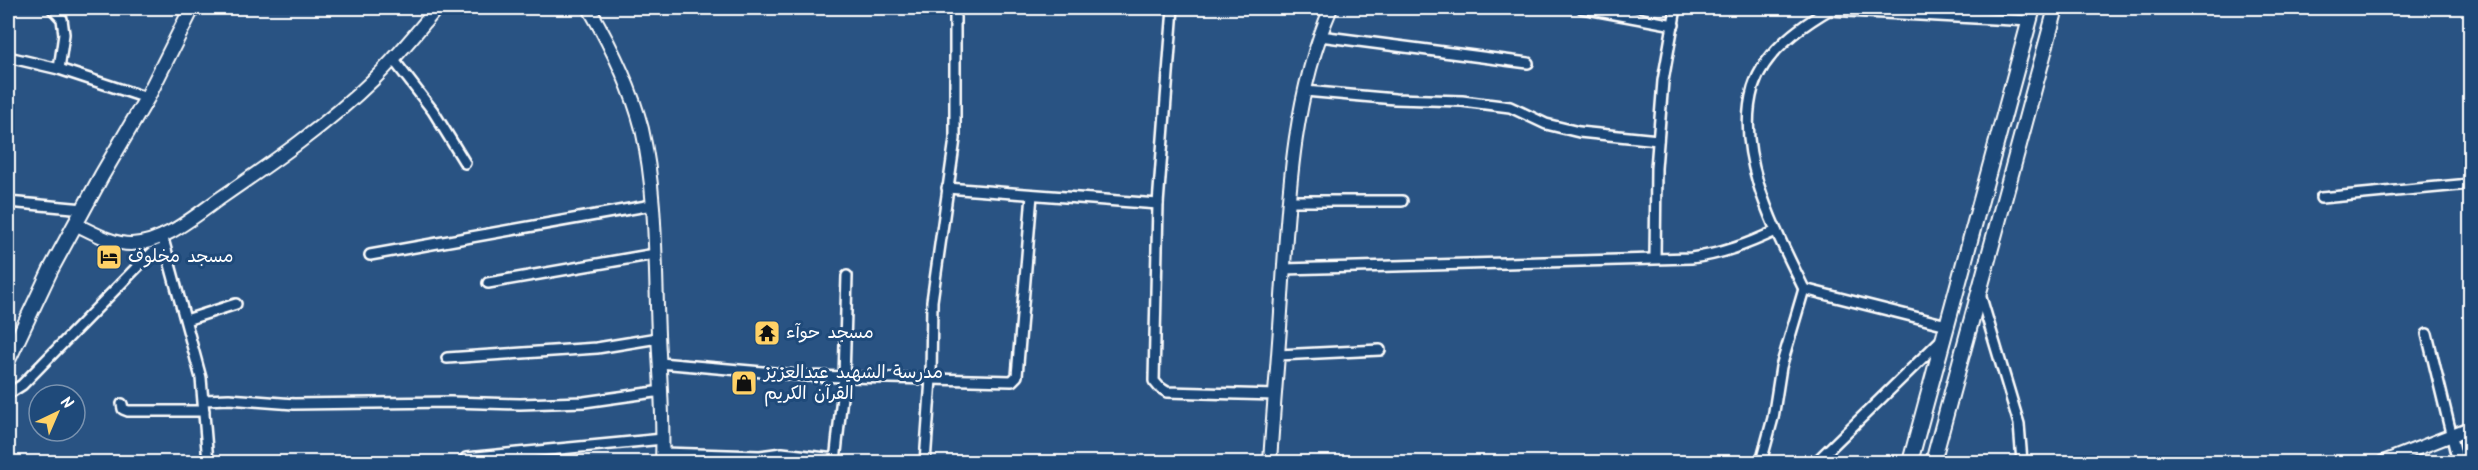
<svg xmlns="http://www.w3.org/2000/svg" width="2478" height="470" viewBox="0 0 2478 470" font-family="Kalam,'Playpen Sans Arabic',sans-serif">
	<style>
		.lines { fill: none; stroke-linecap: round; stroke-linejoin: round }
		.minor-casing { stroke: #fff; stroke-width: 14 }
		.tertiary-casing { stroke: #fff; stroke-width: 16 }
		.secondary-casing { stroke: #fff; stroke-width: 18 }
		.minor { stroke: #1f4a7a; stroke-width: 9 }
		.tertiary { stroke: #1f4a7a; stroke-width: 12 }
		.secondary { stroke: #1f4a7a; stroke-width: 14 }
		.labels { text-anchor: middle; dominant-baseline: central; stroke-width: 6; stroke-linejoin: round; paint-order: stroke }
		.poi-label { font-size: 18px; fill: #fff; stroke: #1f4a7a; text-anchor: start }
	</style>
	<rect width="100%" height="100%" fill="#295383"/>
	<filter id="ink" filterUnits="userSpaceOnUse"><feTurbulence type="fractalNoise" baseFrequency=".0167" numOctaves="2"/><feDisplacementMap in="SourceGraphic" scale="12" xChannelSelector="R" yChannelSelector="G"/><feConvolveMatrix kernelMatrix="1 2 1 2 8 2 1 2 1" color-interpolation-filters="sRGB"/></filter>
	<g filter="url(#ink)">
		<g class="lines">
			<defs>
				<g id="minor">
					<polyline points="52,8 62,19 64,34 59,69"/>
					<polyline points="1173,8 1158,204 1154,381 1159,387 1167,392 1275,395"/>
					<polyline points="1582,8 1674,25"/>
					<path d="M 1832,8 C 1802,25 1764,52 1753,88 C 1734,155 1776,231 1804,289 L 1947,325"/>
					<polyline points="1828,10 2030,21"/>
					<polyline points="1320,36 1528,63"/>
					<polyline points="8,57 59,69 147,98"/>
					<polyline points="393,59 433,111 465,163"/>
					<polyline points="1305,91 1395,99 1462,101 1510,107 1546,124 1579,132 1658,140"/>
					<polyline points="947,188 1158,204"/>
					<polyline points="2321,198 2470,184"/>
					<polyline points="1289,201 1402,201"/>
					<polyline points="8,202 84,209"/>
					<polyline points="162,235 201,378 208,462"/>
					<polyline points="370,255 652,205"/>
					<polyline points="1655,258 1656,168 1663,81 1676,8"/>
					<path d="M 1283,269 L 1691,258 C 1722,254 1748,244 1776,231"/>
					<polyline points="488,283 655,254"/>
					<polyline points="1980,294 2019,424 2022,462"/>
					<polyline points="186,320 236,304"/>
					<polyline points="2427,334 2458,462"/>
					<polyline points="1278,355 1380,350"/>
					<polyline points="447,358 597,348 658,338"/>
					<polyline points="660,363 808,376 1012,381 1017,376 1032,195"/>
					<polyline points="8,394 22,385 142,262 153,252 165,248"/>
					<polyline points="204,400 229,399 294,404 450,402 520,404 584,402 662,391"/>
					<polyline points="122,404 123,409 128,411 204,411"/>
					<polyline points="663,453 760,456 782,453 835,459"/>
					<polyline points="466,458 663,439"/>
					<polyline points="835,462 844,378 847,276"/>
					<polyline points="925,462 931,379 932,301 955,139 955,8"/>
					<polyline points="1761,462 1773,418 1781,367 1804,289"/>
					<polyline points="1816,462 1943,338"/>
				</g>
				<g id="tertiary">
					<path d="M 589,8 C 611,46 631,86 642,129 C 657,195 655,267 658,334 C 660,377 664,420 662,462"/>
					<path d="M 75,224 C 92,232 112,244 131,244 C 162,244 195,216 219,199 C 273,162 327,125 374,79 C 397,57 417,32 437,8"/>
					<path d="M 1270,462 C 1273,412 1278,362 1281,312 C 1288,210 1290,103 1331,8"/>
					<polyline points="2383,462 2470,428"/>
				</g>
				<g id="secondary">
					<polyline points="8,360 51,269 102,175 147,98 192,8"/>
					<polyline points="1910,462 2033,8"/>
					<polyline points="1933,462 2056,8"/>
				</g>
			</defs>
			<use href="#minor" class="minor-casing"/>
			<use href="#tertiary" class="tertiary-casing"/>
			<use href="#secondary" class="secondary-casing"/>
			<use href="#minor" class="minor"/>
			<use href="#tertiary" class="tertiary"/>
			<use href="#secondary" class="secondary"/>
		</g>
	</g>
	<defs>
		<symbol id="hotel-square" viewBox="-11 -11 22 22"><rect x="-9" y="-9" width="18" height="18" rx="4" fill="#ffd166" stroke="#1f4a7a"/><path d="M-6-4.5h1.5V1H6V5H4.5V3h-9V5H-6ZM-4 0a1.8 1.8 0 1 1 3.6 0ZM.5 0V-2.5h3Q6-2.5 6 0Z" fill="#111"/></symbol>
		<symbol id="temple-square" viewBox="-11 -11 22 22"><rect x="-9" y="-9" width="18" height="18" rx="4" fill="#ffd166" stroke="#1f4a7a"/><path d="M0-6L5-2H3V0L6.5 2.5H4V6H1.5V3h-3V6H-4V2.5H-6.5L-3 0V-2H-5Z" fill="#111"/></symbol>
		<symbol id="shop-square" viewBox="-11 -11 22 22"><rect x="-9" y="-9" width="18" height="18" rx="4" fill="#ffd166" stroke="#1f4a7a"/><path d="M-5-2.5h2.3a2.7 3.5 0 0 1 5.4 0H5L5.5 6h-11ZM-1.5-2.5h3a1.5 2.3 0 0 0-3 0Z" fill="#111"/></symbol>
	</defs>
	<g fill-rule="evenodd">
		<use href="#hotel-square" x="94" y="242" width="30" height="30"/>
		<use href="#temple-square" x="752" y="318" width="30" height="30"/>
		<use href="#shop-square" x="729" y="368" width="30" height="30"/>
	</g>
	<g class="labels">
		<g class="poi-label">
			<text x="128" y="257">مسجد مخلوف</text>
			<text x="786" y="333">مسجد حوآء</text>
			<text x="764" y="373">مدرسة الشهيد عبدالعزيز<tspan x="764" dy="21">القرآن الكريم</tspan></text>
		</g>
	</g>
	<rect width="2478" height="470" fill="none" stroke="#1f4a7a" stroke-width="30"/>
	<rect x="15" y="15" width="2448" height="440" fill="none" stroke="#fff" stroke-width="2" filter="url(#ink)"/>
	<g transform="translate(57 413) rotate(44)"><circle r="28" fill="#1f4a7a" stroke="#7992af" stroke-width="1.5"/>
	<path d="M0-4.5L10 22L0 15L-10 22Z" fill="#ffd166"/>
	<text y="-9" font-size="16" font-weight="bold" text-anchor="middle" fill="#ffffff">N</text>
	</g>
</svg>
